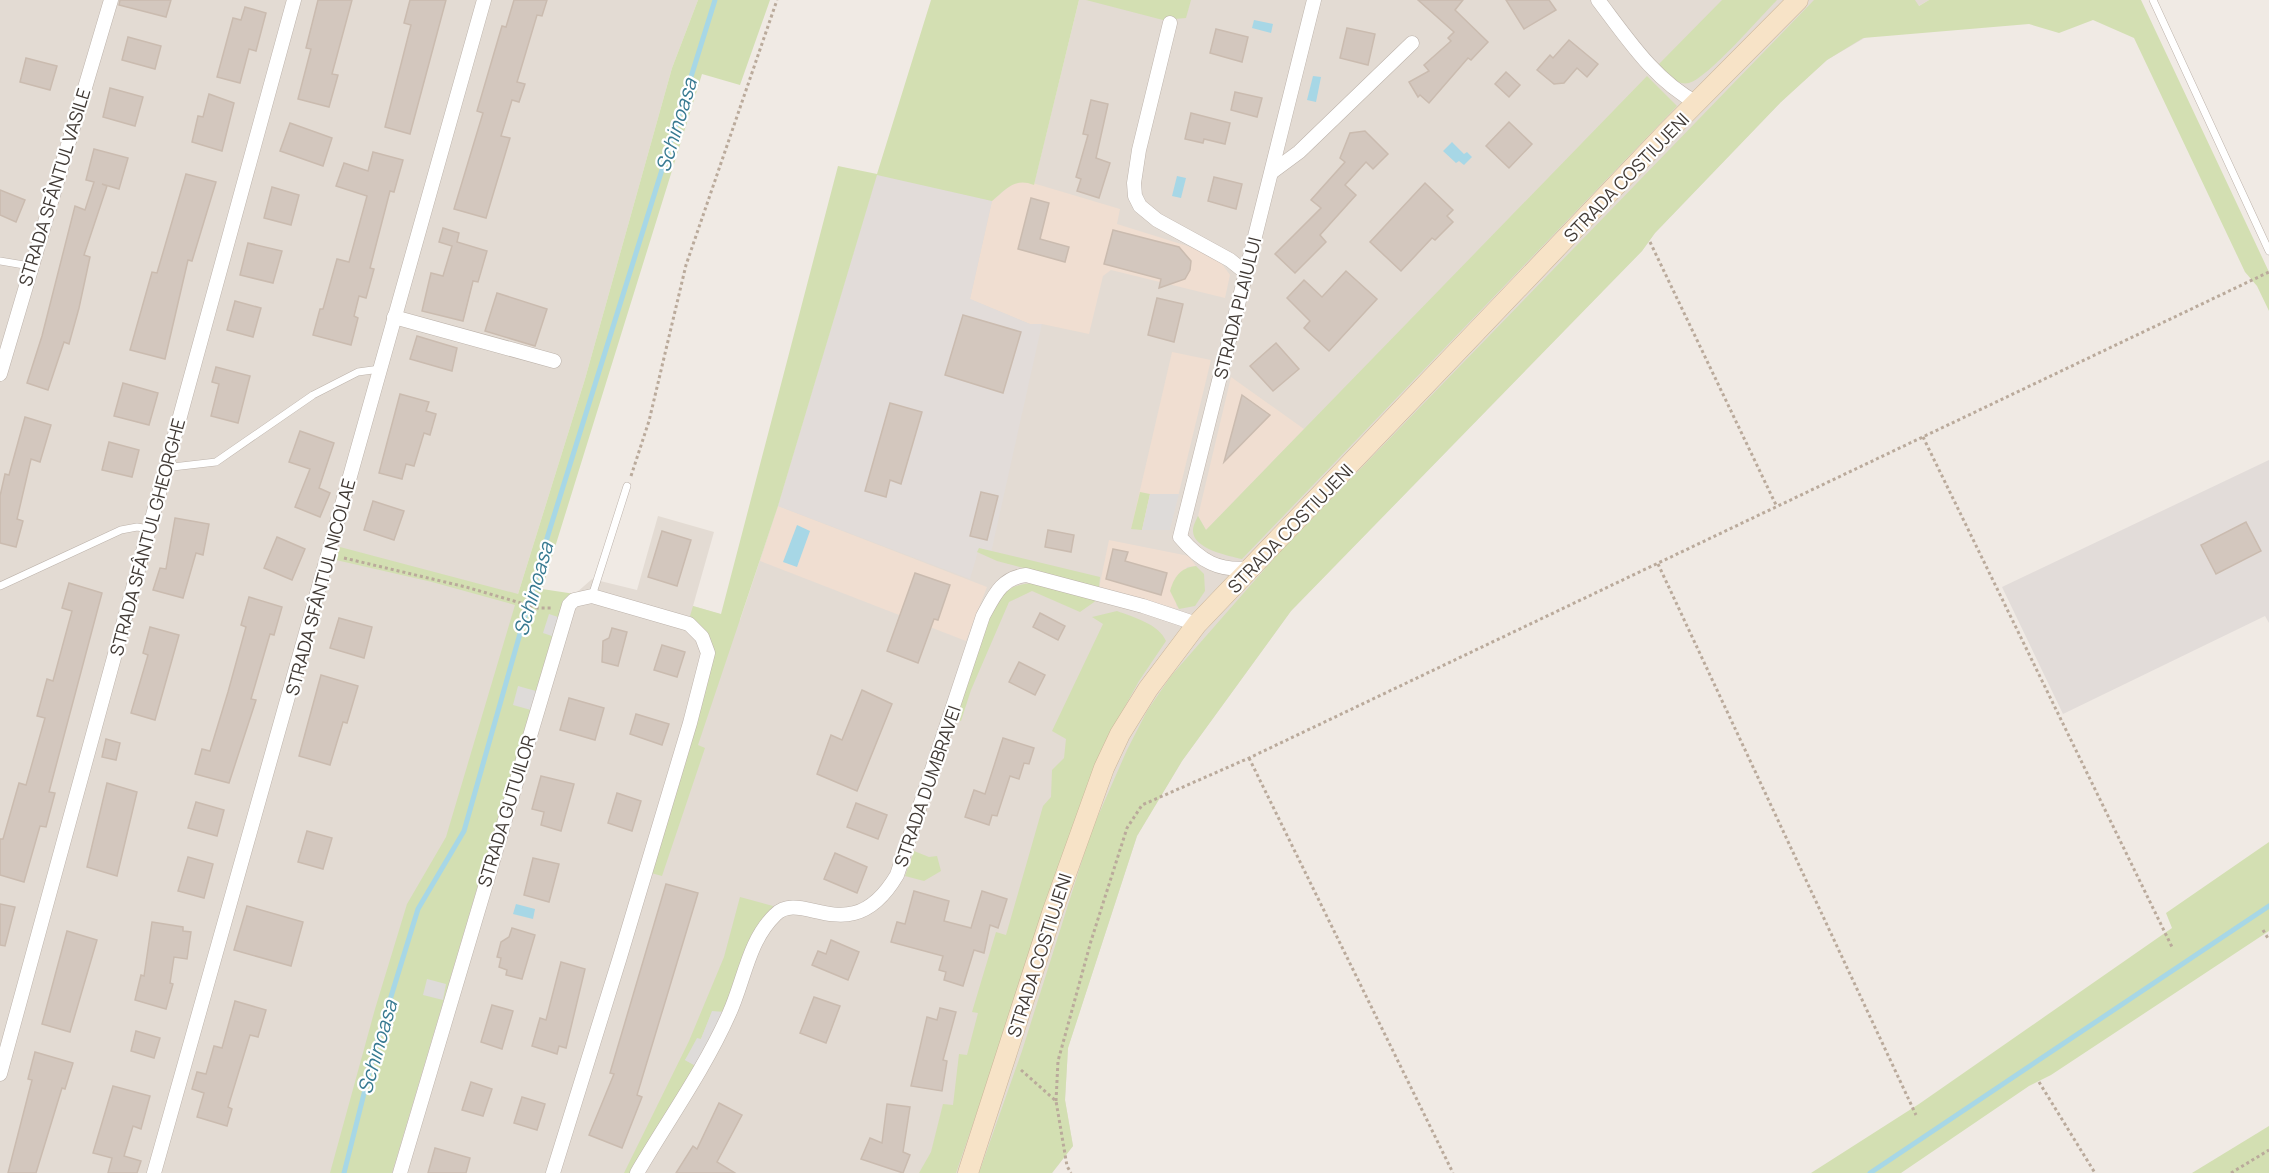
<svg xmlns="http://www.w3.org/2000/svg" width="2269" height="1173" viewBox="0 0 2269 1173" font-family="Manrope,sans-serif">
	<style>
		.residential { fill: #e3dbd3 }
		.commercial { fill: #f0ded1 }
		.industrial { fill: #e2dcd9 }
		.green { fill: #d3dfb2 }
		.parking { fill: #dedbd9 }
		.water { fill: #a7d7e6 }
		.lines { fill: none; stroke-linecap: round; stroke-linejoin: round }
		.stream { stroke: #a7d7e6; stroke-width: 5 }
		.building { fill: #d3c7be; stroke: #cabbaf; stroke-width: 1.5 }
		.lane-casing { stroke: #bdb3ab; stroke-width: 8 }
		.street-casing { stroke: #bdb3ab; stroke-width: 15 }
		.secondary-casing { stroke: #cab599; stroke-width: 21 }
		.path { stroke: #baaa9b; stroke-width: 3; stroke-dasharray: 3 3; stroke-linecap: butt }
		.lane { stroke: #fff; stroke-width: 7 }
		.street { stroke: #fff; stroke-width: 14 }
		.secondary { stroke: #f7e3c7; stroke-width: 20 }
		.labels { text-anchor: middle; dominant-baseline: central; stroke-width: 4.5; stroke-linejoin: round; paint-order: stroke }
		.street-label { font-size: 18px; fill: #413a35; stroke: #fff }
		.water-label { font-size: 20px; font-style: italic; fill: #387a91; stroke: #fff }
	</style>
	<rect width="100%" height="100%" fill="#f0eae4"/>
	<polygon class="residential" points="0,0 698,0 672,68 585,379 518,594 575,594 592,579 637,590 658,516 714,532 693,606 740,620 778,506 877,174 1034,184 1079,0 1929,0 1827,60 1781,102 1655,233 1642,251 1291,611 1182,761 1137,836 1068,1048 1065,1100 1073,1146 1052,1173 0,1173"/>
	<g class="commercial">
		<polygon points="1026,181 1120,209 1117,224 1197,249 1222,264 1230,275 1225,298 1111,270 1103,276 1089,334 1042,324 1030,324 970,299 992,201 1013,183"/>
		<polygon points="1172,352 1211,360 1170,530 1131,529"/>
		<polygon points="1231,377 1304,429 1206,530 1198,516"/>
		<polygon points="778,506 987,587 966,641 760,561"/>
		<polygon points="1109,540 1189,556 1196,566 1187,567 1176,605 1179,609 1099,588"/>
	</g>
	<g class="industrial">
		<polygon points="877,174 992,201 970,299 1030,324 1042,324 991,553 979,548 970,579 778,506"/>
		<polygon points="2269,460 2269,623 2265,616 2063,714 2002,587"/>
	</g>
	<g class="green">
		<polygon points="698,0 770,0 740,85 702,74 542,589 575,594 558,617 392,1173 330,1173 375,1009 407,904 446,837 515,605 432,582 336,560 340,547 518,594 585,379 672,68"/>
		<path d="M 931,0 L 1079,0 L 1034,185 C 1015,177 1006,189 992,201 L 877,175 L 778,506 L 698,745 L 705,748 L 662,876 L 651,873 L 713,651 L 706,631 L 690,616 L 693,606 L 721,614 L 838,166 L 877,174 Z"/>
		<polygon points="1086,0 1191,0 1186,18 1163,20"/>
		<path d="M 1722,0 L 1777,0 C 1761,16 1708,78 1689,83 C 1676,86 1666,72 1659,64 Z"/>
		<polygon points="1814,0 1915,0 1919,6 1929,0 2141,0 2269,272 2269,311 2257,286 2245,272 2134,38 2093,20 2059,33 2029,24 1863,38 1827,60 1781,102 1655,233 1642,251 1291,611 1182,761 1137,836 1068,1048 1065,1100 1073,1146 1052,1173 979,1173 1022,1051 1091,832 1127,750 1147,711 1171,676 1277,555"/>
		<path d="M 1647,76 L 1677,106 L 1242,559 C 1229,556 1192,549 1193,530 C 1193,526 1196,520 1198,516 L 1206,530 Z"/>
		<polygon points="1140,492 1150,494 1142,530 1131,529"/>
		<polygon points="979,548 1100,577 1099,588 997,561 977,552"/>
		<path d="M 1196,566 L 1204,574 L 1205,591 L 1195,606 L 1179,609 L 1170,591 C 1174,577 1180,568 1196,566 Z"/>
		<path d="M 1034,583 L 1097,600 L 1080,612 L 1032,591 L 1009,602 L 971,690 L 961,721 L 955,719 C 963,693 983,612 1000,596 C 1011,586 1020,584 1034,583 Z"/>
		<path d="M 1117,611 C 1133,617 1159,624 1166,641 L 1139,681 L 1103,746 L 956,1173 L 919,1173 L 931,1152 L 943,1104 L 953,1105 L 959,1054 L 967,1055 L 978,1013 L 972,1012 L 996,932 L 1006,935 L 1043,806 L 1051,797 L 1052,770 L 1064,758 L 1066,739 L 1052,731 L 1103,624 L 1092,617 Z"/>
		<polygon points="2269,842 2269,931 2051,1075 2029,1086 1901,1173 1811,1173 1919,1104 2172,928 2166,913"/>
		<polygon points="914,851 929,857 937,856 941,871 924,881 905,876"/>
		<polygon points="740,897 773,906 771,913 725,1012 712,1012 701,1039 685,1060 696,1066 632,1173 624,1173 689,1041 724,957"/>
		<polygon points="2269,1126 2269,1173 2192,1173"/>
	</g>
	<g class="parking">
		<polygon points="1150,494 1179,494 1170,530 1142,530"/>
		<polygon points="549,614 558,617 552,636 543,633"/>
		<polygon points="518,686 536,691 531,710 513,705"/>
		<polygon points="427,979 446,984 443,1000 423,995"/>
		<polygon points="712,1011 725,1012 696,1066 685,1060 697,1038 701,1039"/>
	</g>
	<g class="water">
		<polygon points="1254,20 1273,24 1271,33 1252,28"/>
		<polygon points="1313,76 1321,77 1316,102 1307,100"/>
		<polygon points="1452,142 1464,154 1467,152 1472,157 1464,165 1459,161 1456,163 1443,151"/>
		<polygon points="1177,176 1186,178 1181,198 1172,196"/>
		<polygon points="797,525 810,531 797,567 783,562"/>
		<polygon points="516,904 535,909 533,919 513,914"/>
	</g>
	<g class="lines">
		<g class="stream">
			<polyline points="344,1173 377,1042 418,909 464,831 548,535 715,0"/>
			<polyline points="1870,1173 2269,906"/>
		</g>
	</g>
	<g class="building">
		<polygon points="120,0 171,0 166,17 119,5"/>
		<polygon points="318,0 352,0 332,74 338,75 329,107 298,99 311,49 306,48"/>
		<polygon points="410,0 446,0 410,134 385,127 411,25 404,23"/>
		<polygon points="514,0 547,0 542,16 537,15 517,82 525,84 519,102 512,100 501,136 510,138 486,218 454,209 483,113 477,111 502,26 506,27"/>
		<polygon points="1418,0 1463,0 1455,10 1488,42 1471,60 1468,58 1429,103 1420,95 1418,97 1409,82 1429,71 1424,65 1451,41 1448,38 1454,32"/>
		<polygon points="1506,0 1549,0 1556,10 1524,29"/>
		<polygon points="245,7 266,13 256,51 249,49 240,83 217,77 233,18 241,20"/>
		<polygon points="1347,28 1375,34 1368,65 1340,58"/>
		<polygon points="1216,29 1248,37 1242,62 1210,53"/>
		<polygon points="128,37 161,46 155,69 122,60"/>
		<polygon points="1569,40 1598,64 1587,77 1577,68 1564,83 1554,84 1537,70 1550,55 1553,58"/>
		<polygon points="26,58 57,66 50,90 20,82"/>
		<polygon points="1506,72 1520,85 1509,97 1495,84"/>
		<polygon points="110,88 143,97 135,126 103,117"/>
		<polygon points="1235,92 1262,98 1257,117 1231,110"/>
		<polygon points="209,94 234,103 222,151 192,142 198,116 203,117"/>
		<polygon points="1091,100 1108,104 1096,158 1110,163 1099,198 1077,191 1081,179 1076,177 1088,135 1083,134"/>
		<polygon points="1191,113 1230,123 1225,144 1204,139 1203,143 1185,139"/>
		<polygon points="1509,122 1532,144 1509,168 1486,146"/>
		<polygon points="290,123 332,138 323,166 280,151"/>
		<polygon points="1365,131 1388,154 1373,169 1366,162 1345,185 1356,195 1320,235 1326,242 1295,273 1275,254 1321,208 1311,200 1345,162 1340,158 1350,133"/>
		<polygon points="94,149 128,158 119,189 102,184 107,186 84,255 90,257 79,308 69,344 64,342 48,390 27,383 42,336 75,206 85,210 94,182 86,180"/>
		<polygon points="373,152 403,160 394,192 390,191 370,268 374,269 366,298 359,296 354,316 358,318 351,345 313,335 320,309 323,309 337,259 349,262 367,196 336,186 344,163 368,171"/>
		<polygon points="186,174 216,182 192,261 188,260 165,359 130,350 152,272 157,273"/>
		<polygon points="1214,177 1242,184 1236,209 1208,201"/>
		<polygon points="1425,183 1453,210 1447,216 1453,222 1435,240 1432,238 1401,271 1370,242"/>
		<polygon points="272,187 299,195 291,225 264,218"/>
		<polygon points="0,190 25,200 16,222 0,215"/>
		<polygon points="1031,198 1049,203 1040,239 1069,247 1065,262 1018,249"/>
		<polygon points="443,228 459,233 457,242 487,251 478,282 473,281 463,321 422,311 431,273 443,276 452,246 439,242"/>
		<polygon points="1113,230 1179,247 1191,261 1190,270 1185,279 1159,288 1161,279 1104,264"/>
		<polygon points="248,243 282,251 273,283 240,275"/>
		<polygon points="1346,271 1377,299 1329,351 1304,328 1310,321 1287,298 1304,280 1322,297"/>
		<polygon points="497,293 547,309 535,346 485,331"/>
		<polygon points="1157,298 1183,304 1174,342 1148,335"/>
		<polygon points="235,301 261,308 253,337 227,330"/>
		<polygon points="963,315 1021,332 1003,393 945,375"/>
		<polygon points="417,336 457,348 452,371 410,359"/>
		<polygon points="1276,343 1299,369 1273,391 1250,366"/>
		<polygon points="216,367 250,376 238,423 211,416 219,384 212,382"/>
		<polygon points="123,383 158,393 149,425 114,416"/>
		<polygon points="400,394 429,402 426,411 436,414 430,435 424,433 414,466 406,464 402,479 379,473"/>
		<polygon points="1242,395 1270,415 1224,462"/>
		<polygon points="890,403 922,412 901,484 890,480 886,497 865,491"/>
		<polygon points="25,417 51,425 40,462 31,459 17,519 23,521 16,547 0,543 0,496 5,474 9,475"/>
		<polygon points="300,431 334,443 319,488 330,493 320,517 295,507 310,469 289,462"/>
		<polygon points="109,442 139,450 132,477 102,470"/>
		<polygon points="981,492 998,496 987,540 970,536"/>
		<polygon points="373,501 404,511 394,540 364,530"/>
		<polygon points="175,518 209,524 203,555 196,553 183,598 153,590 160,568 166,569"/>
		<polygon points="2246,522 2261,551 2216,574 2201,545"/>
		<polygon points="1048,530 1074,535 1071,552 1045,547"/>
		<polygon points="662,531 691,540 677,586 648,577"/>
		<polygon points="277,537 305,549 292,580 264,568"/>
		<polygon points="1113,549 1128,552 1125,561 1167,573 1161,595 1106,579"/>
		<polygon points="915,573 950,585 938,620 934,619 918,663 887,651"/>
		<polygon points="69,583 102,593 49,792 55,793 46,827 40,826 24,882 0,875 0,839 3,839 19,783 26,785 45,718 37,716 47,679 53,681 72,611 62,608"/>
		<polygon points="249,597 282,607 274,635 270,634 251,699 256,700 229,783 195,774 202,749 210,751 228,692 246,627 241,625"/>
		<polygon points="1040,613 1065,626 1058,640 1033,627"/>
		<polygon points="339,618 372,627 364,658 330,648"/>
		<polygon points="150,627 179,635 155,720 131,713 148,655 143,653"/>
		<polygon points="612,628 627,632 618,666 602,662 603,641 609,638"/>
		<polygon points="662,645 685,652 677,677 654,670"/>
		<polygon points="1019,662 1045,675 1035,695 1009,682"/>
		<polygon points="321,675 358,686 347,723 343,722 330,765 299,756"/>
		<polygon points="862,690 892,704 857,791 817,774 831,735 842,740"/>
		<polygon points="569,698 604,708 595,740 560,730"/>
		<polygon points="636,714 669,724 662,745 630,734"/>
		<polygon points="1003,738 1034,748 1029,764 1024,763 1019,779 1010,776 997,816 992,815 989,825 965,817 974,790 985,794"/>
		<polygon points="106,739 120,743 116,760 102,757"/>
		<polygon points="541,776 574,784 561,831 541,825 544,812 532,809"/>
		<polygon points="107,783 137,792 117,876 87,867"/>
		<polygon points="617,793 641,801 632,831 608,823"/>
		<polygon points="196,802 224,810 217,836 188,828"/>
		<polygon points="856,803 887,815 878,839 847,827"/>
		<polygon points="307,831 332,838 323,869 298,862"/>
		<polygon points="835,853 867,867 857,893 824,879"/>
		<polygon points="188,857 213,864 204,898 178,891"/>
		<polygon points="533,858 559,864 549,902 524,895"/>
		<polygon points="666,884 698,893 637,1095 642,1097 622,1148 589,1135 614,1074 610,1073"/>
		<polygon points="914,891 949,901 944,921 971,928 982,891 1007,899 998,928 990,925 984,953 974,950 963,986 944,980 946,972 939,970 943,956 891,942 897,922 905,924"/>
		<polygon points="0,904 15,907 5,946 0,945"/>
		<polygon points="247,906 303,922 291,966 234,950"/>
		<polygon points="152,922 183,927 183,931 191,932 187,959 174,957 170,983 173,984 166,1009 135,1000 141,975 144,976"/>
		<polygon points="512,928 535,935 522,979 506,975 507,970 499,967 501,958 497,957 501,942 509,937"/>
		<polygon points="67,931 97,940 70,1032 42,1024"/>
		<polygon points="831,940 859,952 848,980 812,965 818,951 826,954"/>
		<polygon points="561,962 585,969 566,1048 559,1046 557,1054 532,1046 540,1018 546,1020"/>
		<polygon points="814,997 840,1006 826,1043 800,1033"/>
		<polygon points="235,1001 266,1010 258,1037 250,1035 228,1107 232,1109 227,1126 197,1117 204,1093 192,1089 197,1072 206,1074 214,1046 222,1048"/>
		<polygon points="492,1005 513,1011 502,1049 481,1042"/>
		<polygon points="940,1008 956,1012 943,1060 947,1061 942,1091 911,1086 927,1017 937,1020"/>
		<polygon points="136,1031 160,1038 154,1058 131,1051"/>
		<polygon points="35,1052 73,1063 65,1089 62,1088 36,1173 8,1173 32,1080 28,1079"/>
		<polygon points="471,1082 492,1089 483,1116 462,1110"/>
		<polygon points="113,1086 150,1096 141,1129 133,1126 124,1156 141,1161 137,1173 108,1173 112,1158 93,1153"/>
		<polygon points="522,1097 545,1104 537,1130 514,1123"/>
		<polygon points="719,1103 742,1115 717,1162 735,1173 676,1173 693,1146 697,1149"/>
		<polygon points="887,1104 910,1107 903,1152 910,1155 903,1173 861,1159 870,1138 882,1143"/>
		<polygon points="435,1148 470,1158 466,1173 428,1173"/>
	</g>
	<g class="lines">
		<defs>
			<g id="lane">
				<polyline points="2153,0 2269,251"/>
				<polyline points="0,261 30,266"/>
				<polyline points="164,468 216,462 313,395 358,372 380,369"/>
				<polyline points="0,586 121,530 137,527 150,529"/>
				<polyline points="592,596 627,486"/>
			</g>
			<g id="street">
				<path d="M 1598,0 C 1627,38 1654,80 1697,103"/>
				<polyline points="1170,23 1139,150 1134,183 1135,196 1140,206 1157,220 1230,260 1245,272"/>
				<polyline points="1272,172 1299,152 1412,43"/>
				<polyline points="394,317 554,361"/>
				<polyline points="0,374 111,0"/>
				<path d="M 1251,568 C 1219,572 1200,561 1180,537 L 1314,0"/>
				<polyline points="0,1074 294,0"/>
				<path d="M 154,1173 C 266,782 375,391 484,0"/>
				<polyline points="400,1173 569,605 574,600 592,596 689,624 702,637 708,653 690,723 620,957 553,1173"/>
				<path d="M 637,1173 C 668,1120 704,1070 729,1014 C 744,982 748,941 775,915 C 802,887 851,953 897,875 L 983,616 C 994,596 1001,578 1026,575 L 1143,606 L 1197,624"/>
			</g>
			<polyline id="secondary" points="968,1173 1052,913 1104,768 1120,734 1148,689 1197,624 1667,132 1798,0"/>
		</defs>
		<use href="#lane" class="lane-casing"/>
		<use href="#street" class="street-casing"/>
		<use href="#secondary" class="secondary-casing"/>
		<g class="path">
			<polyline points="1650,242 1777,507"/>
			<polyline points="1923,437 2172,947"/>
			<polyline points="631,476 649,421 686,265 777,0"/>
			<polyline points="344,558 466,587 538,608 553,608"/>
			<polyline points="1658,564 1916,1115"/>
			<polyline points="1249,758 1453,1173"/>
			<polyline points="2263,930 2269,940"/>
			<polyline points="1021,1070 1056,1101 1067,1166 1071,1173"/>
			<polyline points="2039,1082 2095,1173"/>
			<polyline points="1056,1101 1058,1061 1091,941 1127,828 1142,805 1249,758 2269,272"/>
			<polyline points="2231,1173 2269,1150"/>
		</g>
		<use href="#lane" class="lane"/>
		<use href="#street" class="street"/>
		<use href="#secondary" class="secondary"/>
	</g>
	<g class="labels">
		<g class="street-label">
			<text transform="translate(1626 177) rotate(-46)">STRADA COSTIUJENI</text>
			<text transform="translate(54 187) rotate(-73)">STRADA SFÂNTUL VASILE</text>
			<text transform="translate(1237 308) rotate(-76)">STRADA PLAIULUI</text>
			<text transform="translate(1290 528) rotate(-46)">STRADA COSTIUJENI</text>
			<text transform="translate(147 537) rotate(-75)">STRADA SFÂNTUL GHEORGHE</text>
			<text transform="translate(320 587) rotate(-75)">STRADA SFÂNTUL NICOLAE</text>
			<text transform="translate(927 786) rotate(-71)">STRADA DUMBRAVEI</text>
			<text transform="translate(506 811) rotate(-73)">STRADA GUTUILOR</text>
			<text transform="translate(1039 955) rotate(-72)">STRADA COSTIUJENI</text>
		</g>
		<g class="water-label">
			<text transform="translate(676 125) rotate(-73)">Schinoasa</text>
			<text transform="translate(533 589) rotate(-74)">Schinoasa</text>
			<text transform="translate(377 1047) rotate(-74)">Schinoasa</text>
		</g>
	</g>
</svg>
